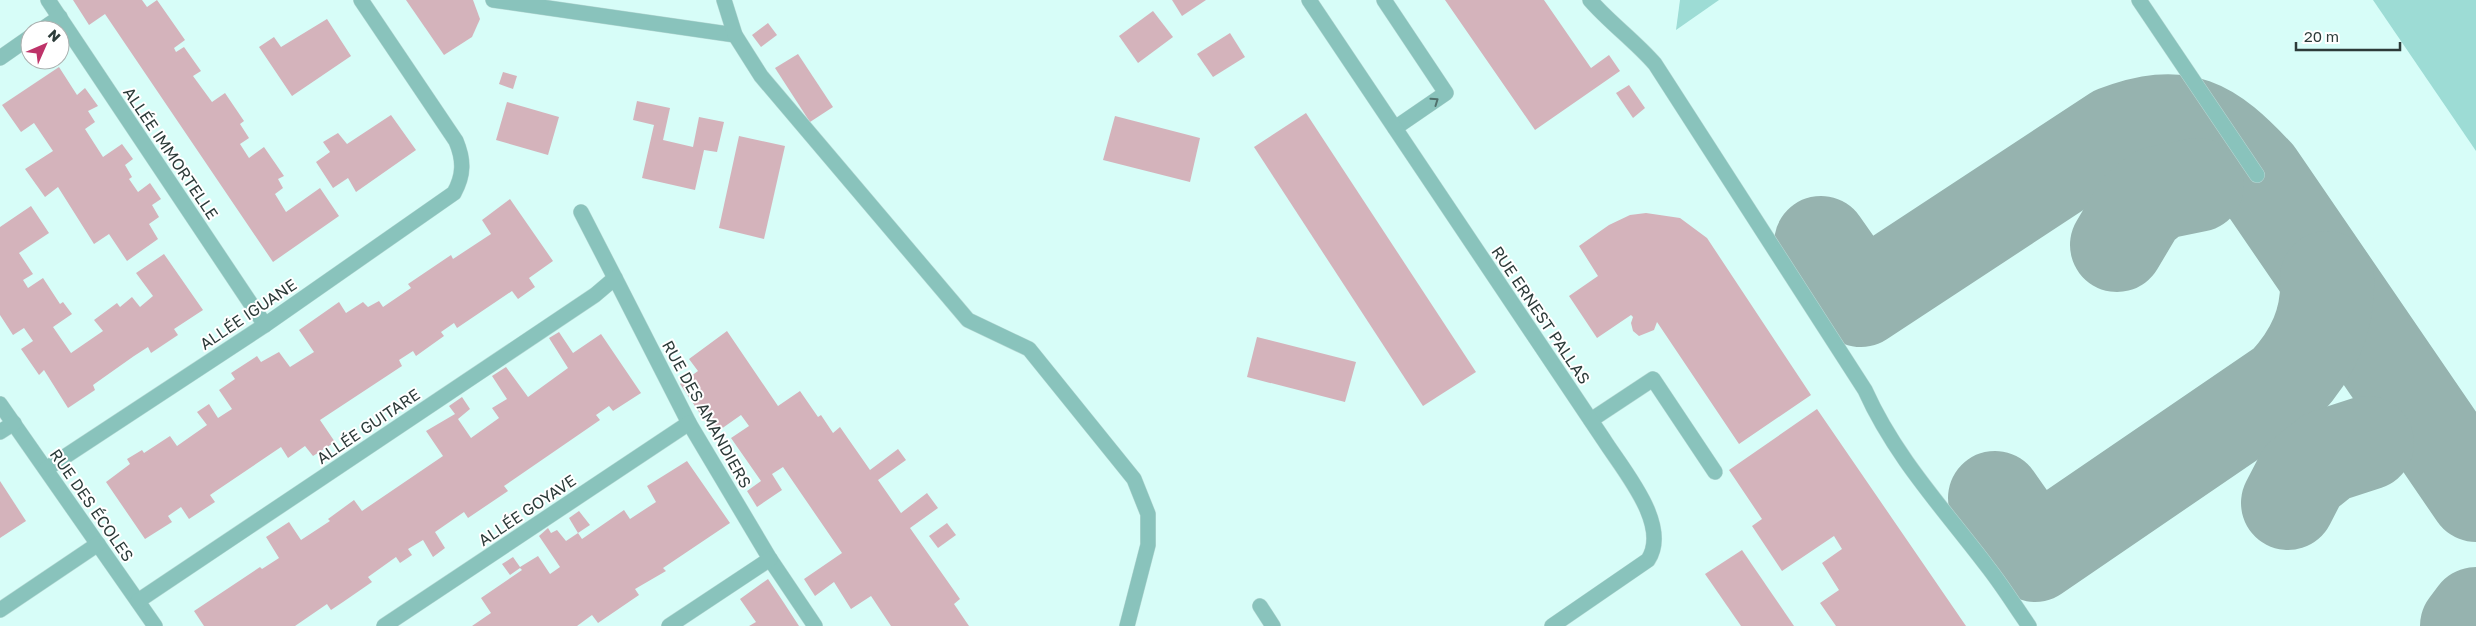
<svg xmlns="http://www.w3.org/2000/svg" width="2476" height="626" viewBox="0 0 2476 626" font-family="'Golos Text',sans-serif">
	<style>
		.green { fill: #9ddcd5 }
		.lines { fill: none; stroke-linecap: round; stroke-linejoin: round }
		.taxiway { stroke: #96b3af; stroke-width: 94 }
		.building { fill: #d4b3bb }
		.service-casing { stroke: #b8dad6; stroke-width: 16 }
		.minor-casing { stroke: #b8dad6; stroke-width: 16 }
		.service { stroke: #89c3bc; stroke-width: 15 }
		.minor { stroke: #89c3bc; stroke-width: 15 }
		.oneway { stroke: #51716d }
		.labels { text-anchor: middle; dominant-baseline: central; stroke-width: 4; stroke-linejoin: round; paint-order: stroke }
		.street-label { font-size: 16px; fill: #2c3b39; stroke: #fff }
	</style>
	<rect width="100%" height="100%" fill="#d7fdf8"/>
	<g class="green">
		<polygon points="1680,0 1719,0 1676,30"/>
		<polygon points="2373,0 2476,0 2476,151"/>
	</g>
	<g class="lines">
		<g class="taxiway">
			<path d="M 1821,243 L 1861,300 L 2115,133 C 2183,107 2210,125 2257,175 L 2476,495"/>
			<polyline points="2117,245 2139,208 2158,193 2197,185"/>
			<path d="M 1995,498 L 2035,555 L 2285,384 C 2313,354 2329,320 2327,278"/>
			<polyline points="2288,503 2302,476 2327,456 2367,443"/>
			<polyline points="2467,626 2476,614"/>
		</g>
	</g>
	<g class="building">
		<polygon points="73,0 142,0 147,7 157,0 185,40 174,48 176,52 184,47 201,71 193,76 212,102 225,93 244,121 240,124 249,138 240,144 249,158 264,147 284,176 278,179 283,188 275,194 286,212 320,188 339,216 273,262 105,14 89,25"/>
		<polygon points="406,0 473,0 480,19 472,37 444,55"/>
		<polygon points="1172,0 1206,0 1182,16"/>
		<polygon points="1445,0 1544,0 1591,68 1609,55 1620,71 1535,130"/>
		<polygon points="1153,11 1173,37 1138,63 1119,36"/>
		<polygon points="327,19 351,56 292,96 259,47 274,37 281,47"/>
		<polygon points="768,23 777,35 761,47 752,35"/>
		<polygon points="1230,33 1245,57 1213,77 1197,54"/>
		<polygon points="798,54 833,107 810,122 775,68"/>
		<polygon points="59,67 77,95 85,88 98,106 88,111 95,122 85,129 103,157 122,144 133,159 125,165 132,177 129,179 138,192 150,183 161,199 152,205 159,217 149,224 158,239 127,261 109,234 94,244 58,187 45,197 25,169 53,151 34,123 21,132 2,105"/>
		<polygon points="503,72 517,76 513,89 499,84"/>
		<polygon points="1629,85 1645,108 1633,118 1616,93"/>
		<polygon points="637,101 670,108 663,140 693,147 699,117 724,122 717,152 704,150 695,190 642,178 654,125 633,120"/>
		<polygon points="507,102 559,117 548,155 496,140"/>
		<polygon points="1306,113 1476,372 1423,406 1254,147"/>
		<polygon points="391,115 416,150 356,192 348,178 333,188 316,162 330,152 323,142 338,133 347,144"/>
		<polygon points="1115,116 1200,138 1190,182 1103,160"/>
		<polygon points="739,136 785,146 764,239 719,228"/>
		<polygon points="510,199 553,261 529,278 535,287 518,299 512,291 457,328 454,323 441,332 444,336 416,356 413,351 399,360 402,366 320,420 335,442 313,456 305,446 288,458 281,447 210,495 215,502 189,519 181,507 168,516 172,522 145,539 106,482 130,464 127,459 142,450 144,453 170,436 177,446 207,425 197,412 209,404 218,418 232,409 219,390 235,379 231,373 257,356 261,362 279,352 290,367 314,352 299,330 339,302 346,313 363,302 368,307 379,301 383,307 411,288 408,284 451,255 453,259 491,234 482,220"/>
		<polygon points="31,206 49,233 19,253 33,274 23,280 28,288 43,278 60,304 63,302 72,314 53,327 71,353 103,331 94,320 117,303 120,307 132,297 140,307 153,296 136,273 164,254 203,310 174,329 178,335 151,353 148,347 134,356 93,385 95,390 68,408 44,370 39,375 21,349 33,341 24,328 13,335 0,315 0,227"/>
		<polygon points="1646,213 1680,218 1707,238 1811,395 1739,444 1657,322 1654,330 1639,336 1633,331 1631,323 1633,317 1631,315 1597,338 1569,296 1598,276 1579,246 1609,225 1630,215"/>
		<polygon points="727,331 778,406 800,391 818,417 821,415 833,433 840,427 870,470 898,449 906,460 878,480 901,513 927,493 938,508 910,528 960,599 954,604 969,626 891,626 871,596 851,609 834,582 815,596 804,579 842,553 783,467 772,474 782,490 757,507 747,491 761,481 731,438 749,426 741,415 714,434 680,384 698,371 689,359"/>
		<polygon points="559,332 573,353 601,334 641,393 613,411 609,406 596,415 600,420 504,486 508,491 468,518 464,512 435,532 445,548 433,557 423,540 408,549 412,555 400,563 396,557 368,577 372,582 343,602 331,610 327,604 295,626 204,626 194,611 260,567 262,569 279,558 266,537 289,522 301,540 330,521 328,519 354,500 362,511 443,456 426,431 455,414 449,406 462,397 470,409 458,419 471,438 499,418 492,408 507,399 492,376 506,367 528,397 568,368 549,338"/>
		<polygon points="1257,337 1356,362 1345,402 1247,377"/>
		<polygon points="1817,409 1966,626 1836,626 1820,603 1839,590 1822,563 1842,549 1834,536 1782,571 1752,526 1762,519 1729,470"/>
		<polygon points="687,461 730,523 663,568 666,571 635,589 639,595 598,623 592,615 577,626 472,626 491,613 481,598 522,570 520,568 510,575 502,564 513,557 520,567 538,556 550,574 560,567 539,536 548,528 551,533 557,530 566,541 578,533 582,539 624,510 630,519 656,502 647,486"/>
		<polygon points="0,481 26,521 0,538"/>
		<polygon points="579,511 590,525 578,533 569,518"/>
		<polygon points="947,523 956,535 938,548 929,536"/>
		<polygon points="1742,550 1794,626 1741,626 1705,574"/>
		<polygon points="768,579 784,603 799,626 749,626 756,622 740,599"/>
	</g>
	<g class="lines">
		<defs>
			<g id="service">
				<polyline points="493,0 735,35"/>
				<polyline points="724,0 735,35 761,76 968,320 1029,349 1134,479 1148,514 1148,545 1127,626"/>
				<polyline points="1384,0 1446,93 1395,128"/>
				<path d="M 1590,0 C 1610,23 1635,41 1655,64 L 1865,390 C 1895,457 1943,508 1987,566 C 2002,585 2015,606 2029,626"/>
				<polyline points="2139,0 2257,175"/>
				<polyline points="581,212 615,278"/>
				<polyline points="1591,420 1653,379 1715,472"/>
				<polyline points="1260,606 1273,626"/>
			</g>
			<g id="minor">
				<polyline points="48,0 265,325"/>
				<path d="M 1309,0 L 1604,440 C 1623,470 1671,525 1648,560 L 1552,626"/>
				<polyline points="41,30 60,17"/>
				<polyline points="0,58 30,37"/>
				<polyline points="0,404 155,626"/>
				<polyline points="0,432 14,423"/>
				<path d="M 46,469 L 265,325 L 454,193 C 464,175 464,160 456,141 L 361,0"/>
				<polyline points="138,601 595,295 615,278 689,423 770,559 815,626"/>
				<polyline points="0,610 98,544"/>
				<polyline points="384,626 689,423"/>
				<polyline points="669,626 770,559"/>
			</g>
		</defs>
		<use href="#service" class="service-casing"/>
		<use href="#minor" class="minor-casing"/>
		<use href="#service" class="service"/>
		<use href="#minor" class="minor"/>
	</g>
	<defs><path id="oneway-chevron" d="M-2-3.5L2.5 0L-2 3.5" fill="none" stroke-width="1.6" stroke-linecap="round" stroke-linejoin="round" transform="scale(1.25)"/></defs>
	<use class="oneway" href="#oneway-chevron" transform="translate(1435 101) rotate(-35)"/>
	<g class="labels">
		<g class="street-label">
			<text transform="translate(171 153) rotate(56)">ALLÉE IMMORTELLE</text>
			<text transform="translate(248 314) rotate(-34)">ALLÉE IGUANE</text>
			<text transform="translate(1541 315) rotate(56)">RUE ERNEST PALLAS</text>
			<text transform="translate(707 414) rotate(61)">RUE DES AMANDIERS</text>
			<text transform="translate(368 426) rotate(-34)">ALLÉE GUITARE</text>
			<text transform="translate(92 505) rotate(55)">RUE DES ÉCOLES</text>
			<text transform="translate(527 510) rotate(-34)">ALLÉE GOYAVE</text>
		</g>
	</g>
	<g transform="translate(45 45) rotate(45)"><circle r="24" fill="#ffffff" stroke="#abb1b0"/>
	<path d="M0-4L9 19L0 12L-9 19Z" fill="#be3369"/>
	<text y="-8" font-size="14" font-weight="bold" text-anchor="middle" fill="#2c3b39">N</text>
	</g>
	<path d="M2296 42v8h104v-8" fill="none" stroke="#2c3b39" stroke-width="2.5"/>
	<text x="2304" y="42" font-size="15" fill="#2c3b39" stroke="#ffffff" stroke-width="4" paint-order="stroke">20 m</text>
</svg>
